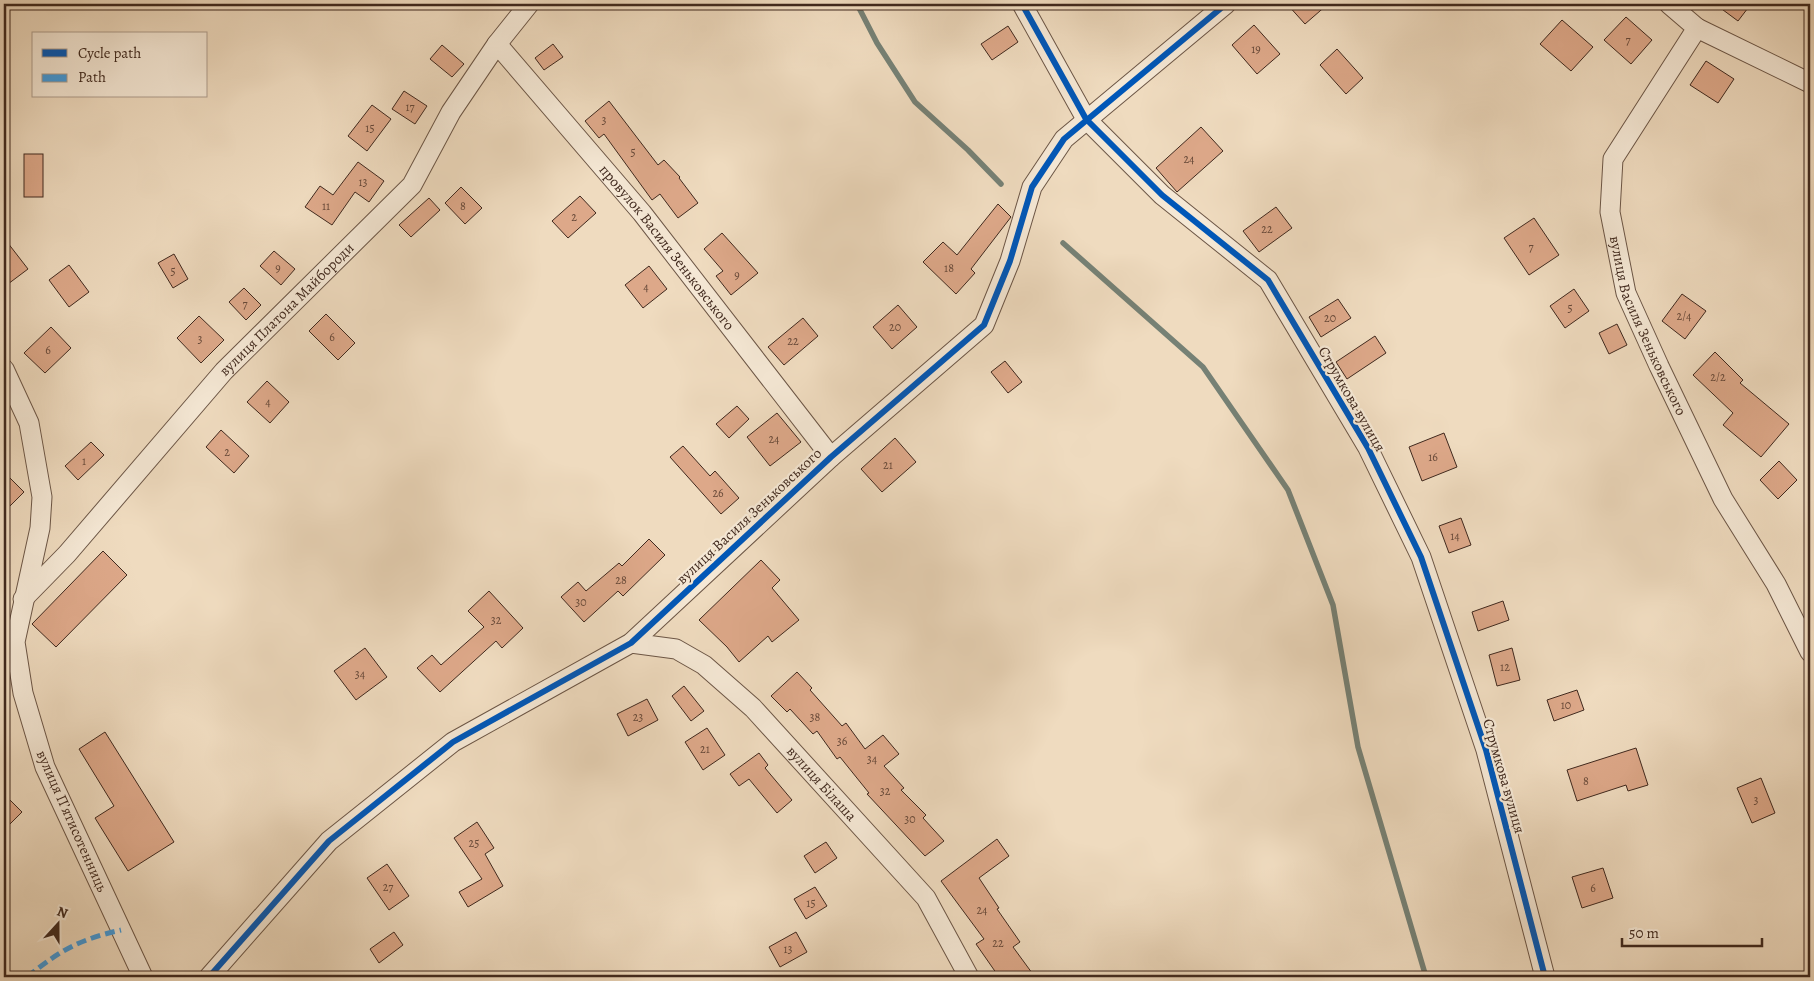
<svg xmlns="http://www.w3.org/2000/svg" width="1814" height="981" viewBox="0 0 1814 981" font-family="Alegreya,serif">
	<style>
		.lines { fill: none; stroke-linecap: round; stroke-linejoin: round }
		.stream { stroke: #768175; stroke-width: 5.5 }
		.building { fill: #dda889; stroke: #40291e }
		.minor-casing { stroke: #6c5646; stroke-width: 21 }
		.minor { stroke: #f5e8d5; stroke-width: 19 }
		.quiet { stroke: #3f9ce0; stroke-width: 5; stroke-dasharray: 10 5; stroke-linecap: butt }
		.cycleway-casing { stroke: #f5e8d5; stroke-width: 9 }
		.cycleway { stroke: #0057b8; stroke-width: 6 }
		.labels { text-anchor: middle; dominant-baseline: central; stroke-width: 4.5; stroke-linejoin: round; paint-order: stroke }
		.number-label { font-size: 12px; fill: #674939 }
		.street-label { font-size: 15px; fill: #40291e; stroke: #f5e8d5 }
	</style>
	<rect width="100%" height="100%" fill="#efdbbf"/>
	<filter id="stains"><feTurbulence type="fractalNoise" baseFrequency=".004" numOctaves="4"/><feColorMatrix values="0 0 0 0 .2 0 0 0 0 .09 0 0 0 0 .02 0 0 0 .5 -.17"/></filter>
	<radialGradient id="worn" r=".72"><stop offset=".6" stop-color="#630" stop-opacity="0"/><stop offset="1" stop-color="#630" stop-opacity=".3"/></radialGradient>
	<g class="lines">
		<g class="stream">
			<polyline points="857,4 877,43 915,102 968,150 1001,184"/>
			<polyline points="1063,243 1203,367 1288,490 1333,605 1358,747 1426,977"/>
		</g>
	</g>
	<g class="building">
		<polygon points="1287,4 1328,4 1305,24"/>
		<polygon points="1715,4 1751,4 1738,21"/>
		<polygon points="1626,17 1652,40 1631,64 1604,40"/>
		<polygon points="1562,20 1593,47 1571,71 1540,44"/>
		<polygon points="1254,25 1280,54 1257,74 1232,45"/>
		<polygon points="1008,26 1018,42 992,60 981,44"/>
		<polygon points="553,44 563,57 544,70 535,58"/>
		<polygon points="442,45 464,64 452,77 430,59"/>
		<polygon points="1337,49 1363,78 1346,94 1320,65"/>
		<polygon points="1706,61 1734,79 1718,103 1690,85"/>
		<polygon points="404,91 427,106 415,124 392,109"/>
		<polygon points="609,101 658,165 664,160 680,177 679,178 698,203 678,218 660,194 652,200 604,134 599,138 585,121"/>
		<polygon points="372,105 391,119 367,151 348,136"/>
		<polygon points="1201,127 1223,151 1177,192 1156,168"/>
		<rect x="24" y="154" width="19" height="43"/>
		<polygon points="358,162 384,181 369,202 355,192 332,225 305,207 320,186 333,195"/>
		<polygon points="461,187 482,208 465,224 445,203"/>
		<polygon points="580,196 596,213 568,238 552,221"/>
		<polygon points="429,198 440,210 411,237 399,225"/>
		<polygon points="998,204 1011,217 971,269 975,273 956,294 923,262 943,242 957,255"/>
		<polygon points="1276,207 1292,228 1259,252 1243,231"/>
		<polygon points="1534,218 1559,255 1529,275 1504,238"/>
		<polygon points="722,233 758,273 731,295 716,276 723,271 704,249"/>
		<polygon points="4,238 28,269 4,287"/>
		<polygon points="274,251 295,269 281,285 260,266"/>
		<polygon points="174,254 188,279 173,288 158,263"/>
		<polygon points="69,265 89,292 69,307 49,280"/>
		<polygon points="649,266 667,289 643,308 625,285"/>
		<polygon points="244,288 261,305 246,320 229,302"/>
		<polygon points="1574,289 1589,311 1565,328 1550,306"/>
		<polygon points="1682,294 1706,311 1685,339 1662,321"/>
		<polygon points="1338,299 1351,318 1321,337 1309,317"/>
		<polygon points="898,305 917,327 892,349 873,327"/>
		<polygon points="326,314 355,343 338,360 309,331"/>
		<polygon points="199,316 224,340 201,363 177,338"/>
		<polygon points="803,318 818,336 784,365 768,347"/>
		<polygon points="1617,324 1627,345 1609,354 1599,333"/>
		<polygon points="51,327 71,348 45,373 24,353"/>
		<polygon points="1375,336 1386,353 1347,379 1336,362"/>
		<polygon points="1715,352 1743,380 1740,383 1789,424 1761,457 1723,425 1733,413 1693,375"/>
		<polygon points="1005,361 1022,382 1008,393 991,372"/>
		<polygon points="267,381 289,402 270,423 247,402"/>
		<polygon points="737,406 749,419 729,438 716,424"/>
		<polygon points="777,413 801,442 770,466 747,437"/>
		<polygon points="221,430 249,456 234,473 206,447"/>
		<polygon points="1444,433 1457,467 1422,481 1409,447"/>
		<polygon points="895,438 916,462 882,492 861,469"/>
		<polygon points="91,442 104,455 78,480 65,466"/>
		<polygon points="683,446 710,476 715,471 739,498 721,514 670,457"/>
		<polygon points="1779,461 1797,480 1778,499 1760,480"/>
		<polygon points="4,472 24,492 4,512"/>
		<polygon points="1461,518 1471,545 1449,553 1439,526"/>
		<polygon points="649,539 665,555 623,596 618,591 584,622 561,597 578,582 586,591 619,563 622,566"/>
		<polygon points="103,551 127,575 56,647 32,624"/>
		<polygon points="761,560 780,580 772,588 799,620 772,642 768,636 739,662 727,647 699,620"/>
		<polygon points="489,591 523,628 502,648 496,641 440,692 417,668 432,655 441,665 484,627 468,611"/>
		<polygon points="1503,601 1509,620 1478,631 1472,612"/>
		<polygon points="365,648 387,677 356,700 334,671"/>
		<polygon points="1512,648 1520,680 1497,686 1489,655"/>
		<polygon points="797,672 812,688 810,690 842,726 846,723 865,749 883,735 899,754 884,766 904,788 901,790 926,815 923,818 944,841 925,856 867,794 869,793 840,757 837,759 817,731 813,734 790,709 787,712 771,696"/>
		<polygon points="684,686 704,711 691,721 672,696"/>
		<polygon points="1577,690 1584,710 1554,721 1547,700"/>
		<polygon points="647,699 658,720 628,736 617,714"/>
		<polygon points="707,728 725,755 703,770 685,742"/>
		<polygon points="105,732 174,842 128,871 95,818 114,806 79,749"/>
		<polygon points="1636,748 1648,785 1628,791 1626,785 1577,801 1567,770"/>
		<polygon points="759,753 768,765 765,768 792,800 777,813 749,779 739,786 730,774"/>
		<polygon points="1761,778 1775,813 1752,823 1737,788"/>
		<polygon points="4,794 22,812 4,830"/>
		<polygon points="477,822 494,848 485,854 503,886 468,907 459,892 482,879 454,838"/>
		<polygon points="997,839 1009,856 979,878 999,908 997,909 1020,942 1013,947 1035,977 999,977 976,944 984,939 941,881"/>
		<polygon points="826,842 837,858 815,873 804,856"/>
		<polygon points="387,864 409,896 389,910 367,878"/>
		<polygon points="1603,868 1613,898 1582,908 1572,877"/>
		<polygon points="815,887 827,906 806,919 794,899"/>
		<polygon points="394,932 403,945 379,963 370,949"/>
		<polygon points="796,932 807,952 780,967 769,947"/>
	</g>
	<g class="lines">
		<defs>
			<g id="minor">
				<polyline points="1022,4 1086,119 1162,195 1268,280 1368,448 1421,557 1486,750 1545,977"/>
				<path id="s1" d="M 1669,4 L 1697,28 L 1613,159 L 1610,212 L 1626,293 L 1659,366 L 1723,499 L 1776,584 L 1810,652"/>
				<polyline points="1697,28 1810,83"/>
				<path id="s2" d="M 497,44 L 642,213 L 831,457"/>
				<polyline points="4,369 29,423 42,497 40,528 15,642 23,693 45,767 143,977"/>
				<path id="s3" d="M 23,599 L 67,554 L 224,371 L 412,185 L 451,112 L 497,44 L 529,4"/>
				<path id="s4" d="M 631,643 L 676,649 L 704,665 L 753,708 L 926,898 L 969,977"/>
				<polyline points="209,977 329,841 453,742 631,643 831,457 984,325 1010,261 1032,187 1064,139 1226,4"/>
			</g>
		</defs>
		<use href="#minor" class="minor-casing"/>
		<use href="#minor" class="minor"/>
		<path class="quiet" d="M 27,977 C 61,950 78,940 121,930"/>
		<defs>
			<g id="cycleway">
				<polyline points="1022,4 1086,119 1162,195 1268,280 1368,448 1421,557 1486,750 1545,977"/>
				<polyline points="209,977 329,841 453,742 631,643 831,457 984,325 1010,261 1032,187 1064,139 1226,4"/>
			</g>
		</defs>
		<use href="#cycleway" class="cycleway-casing"/>
		<use href="#cycleway" class="cycleway"/>
	</g>
	<g class="labels">
		<g class="number-label">
			<text x="1628" y="40">7</text>
			<text x="1256" y="49">19</text>
			<text x="410" y="107">17</text>
			<text x="604" y="120">3</text>
			<text x="370" y="128">15</text>
			<text x="633" y="152">5</text>
			<text x="1189" y="159">24</text>
			<text x="363" y="182">13</text>
			<text x="326" y="206">11</text>
			<text x="463" y="206">8</text>
			<text x="574" y="217">2</text>
			<text x="1267" y="229">22</text>
			<text x="1531" y="247">7</text>
			<text x="278" y="268">9</text>
			<text x="949" y="268">18</text>
			<text x="173" y="271">5</text>
			<text x="737" y="275">9</text>
			<text x="646" y="287">4</text>
			<text x="245" y="304">7</text>
			<text x="1570" y="308">5</text>
			<text x="1684" y="316">2/4</text>
			<text x="1330" y="318">20</text>
			<text x="895" y="327">20</text>
			<text x="332" y="337">6</text>
			<text x="200" y="339">3</text>
			<text x="793" y="341">22</text>
			<text x="48" y="350">6</text>
			<text x="1718" y="377">2/2</text>
			<text x="268" y="402">4</text>
			<text x="774" y="439">24</text>
			<text x="227" y="452">2</text>
			<text x="1433" y="457">16</text>
			<text x="84" y="461">1</text>
			<text x="888" y="465">21</text>
			<text x="718" y="493">26</text>
			<text x="1455" y="536">14</text>
			<text x="621" y="580">28</text>
			<text x="581" y="602">30</text>
			<text x="496" y="620">32</text>
			<text x="1505" y="667">12</text>
			<text x="360" y="674">34</text>
			<text x="1566" y="705">10</text>
			<text x="638" y="717">23</text>
			<text x="815" y="717">38</text>
			<text x="842" y="741">36</text>
			<text x="705" y="749">21</text>
			<text x="872" y="759">34</text>
			<text x="1586" y="781">8</text>
			<text x="885" y="791">32</text>
			<text x="1756" y="800">3</text>
			<text x="910" y="819">30</text>
			<text x="474" y="843">25</text>
			<text x="388" y="887">27</text>
			<text x="1593" y="888">6</text>
			<text x="811" y="903">15</text>
			<text x="982" y="910">24</text>
			<text x="998" y="943">22</text>
			<text x="788" y="949">13</text>
		</g>
		<g class="street-label">
			<text stroke="none"><textPath href="#s2" startOffset="265">провулок Василя Зеньковського</textPath></text>
			<text stroke="none"><textPath href="#s3" startOffset="392">вулиця Платона Майбороди</textPath></text>
			<text stroke="none"><textPath href="#s1" startOffset="366">вулиця Василя Зеньковського</textPath></text>
			<text transform="translate(1352 399) rotate(60)">Струмкова вулиця</text>
			<text transform="translate(749 516) rotate(-43)">вулиця Василя Зеньковського</text>
			<text transform="translate(1504 776) rotate(74)">Струмкова вулиця</text>
			<text stroke="none"><textPath href="#s4" startOffset="245">вулиця Білаша</textPath></text>
			<text transform="translate(72 821) rotate(66)">вулиця Пʼятисотенниць</text>
		</g>
	</g>
	<rect width="1814" height="981" fill="none" stroke="#efdbbf" stroke-width="20"/>
	<rect x="5" y="5" width="1804" height="971" fill="none" stroke="#40291e" stroke-width="2.5"/>
	<rect x="10" y="10" width="1794" height="961" fill="none" stroke="#40291e"/>
	<rect x="32" y="32" width="175" height="65" fill="#f5e8d5" stroke="#ad9c8c"/>
	<rect x="42" y="49" width="25" height="8" fill="#0057b8" stroke="#ad9c8c"/>
	<text x="78" y="58" font-size="15" fill="#40291e">Cycle path</text>
	<rect x="42" y="74" width="25" height="8" fill="#3f9ce0" stroke="#ad9c8c"/>
	<text x="78" y="82" font-size="15" fill="#40291e">Path</text>
	<g transform="translate(58 924) rotate(21)" stroke="#f5e8d5" stroke-width="4" paint-order="stroke">
	<path d="M0-4L9 19L0 12L-9 19Z" fill="#40291e"/>
	<text y="-8" font-size="14" font-weight="bold" text-anchor="middle" fill="#40291e">N</text>
	</g>
	<path d="M1622 938v8h140v-8" fill="none" stroke="#40291e" stroke-width="2.5"/>
	<text x="1629" y="938" font-size="15" fill="#40291e" stroke="#f5e8d5" stroke-width="4" paint-order="stroke">50 m</text>
	<rect width="100%" height="100%" filter="url(#stains)"/>
	<rect width="100%" height="100%" fill="url(#worn)"/>
</svg>
